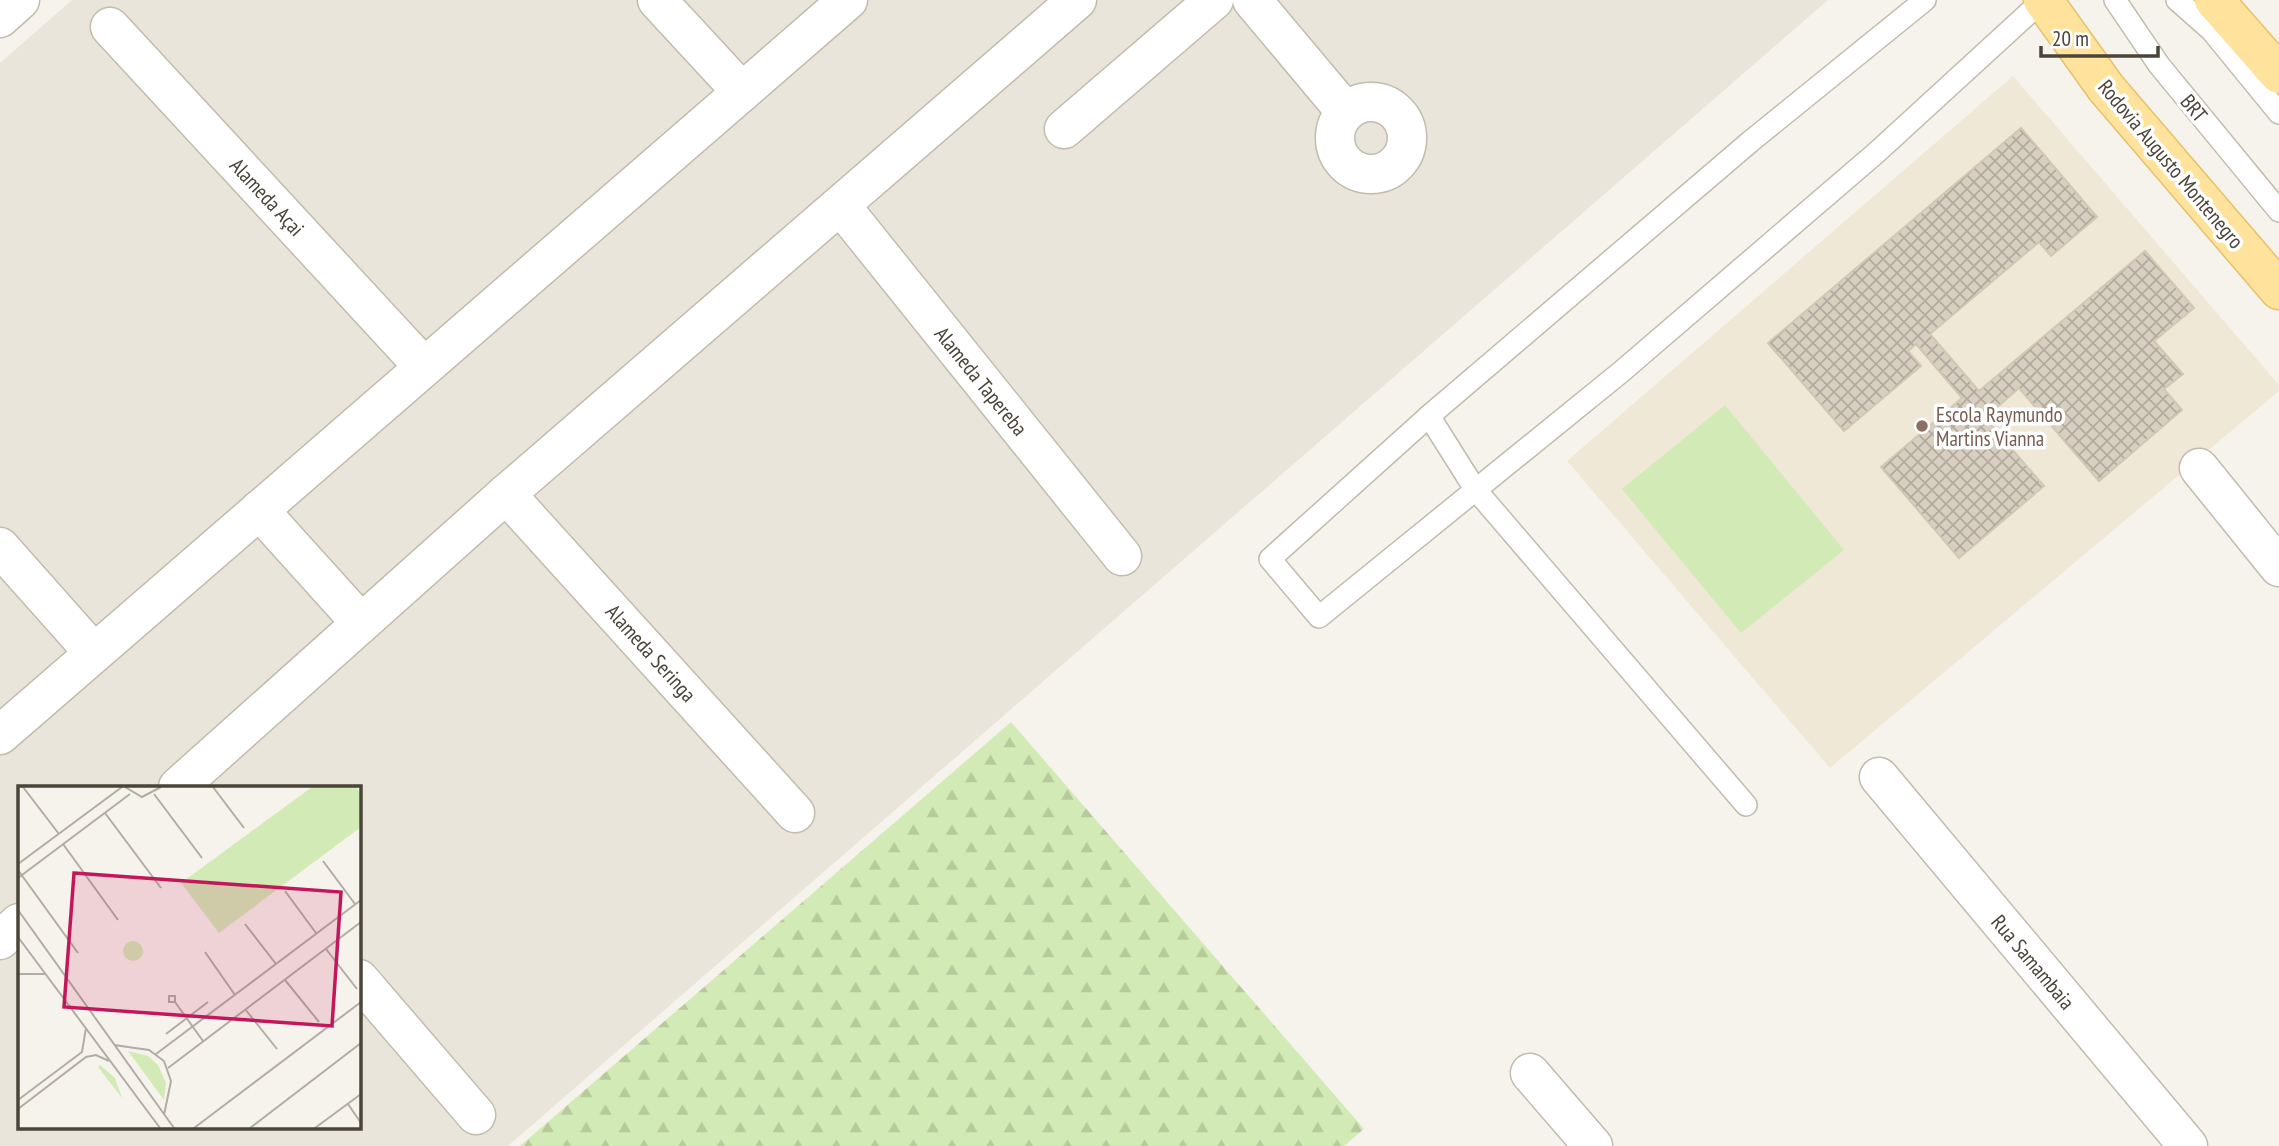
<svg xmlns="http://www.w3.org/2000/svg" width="2279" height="1146" viewBox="0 0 2279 1146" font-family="'PT Sans Narrow',sans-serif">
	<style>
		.residential { fill: #eae5da; fill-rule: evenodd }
		.education { fill: #efe8d6 }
		.grass { fill: #d2eab5 }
		.forest { fill: url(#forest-firs) }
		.building { fill: url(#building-cross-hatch); stroke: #d3c7b4; stroke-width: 2 }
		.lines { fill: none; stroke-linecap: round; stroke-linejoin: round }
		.lane-casing { stroke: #c2bbae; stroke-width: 24 }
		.street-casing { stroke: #c2bbae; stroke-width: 41 }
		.primary-casing { stroke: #e6c16a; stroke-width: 41 }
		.lane { stroke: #fff; stroke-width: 21 }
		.street { stroke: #fff; stroke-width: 38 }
		.primary { stroke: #ffe39c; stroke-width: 38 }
		.education-dot { fill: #8d6e63; stroke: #fff; stroke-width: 2.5 }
		.labels { text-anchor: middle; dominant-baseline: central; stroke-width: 7; stroke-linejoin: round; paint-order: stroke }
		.street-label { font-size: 21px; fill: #4b4439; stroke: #fff }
		.education-label { font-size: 21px; fill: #785e54; stroke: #fff; text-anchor: start }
		.inset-road { fill: none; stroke: #b2ada4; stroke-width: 2 }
		.view { fill: #c2185b; fill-opacity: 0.15; stroke: #c2185b; stroke-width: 3.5 }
		.inset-edge { fill: none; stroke: #4b4439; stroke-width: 3.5 }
	</style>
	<defs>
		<pattern id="forest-firs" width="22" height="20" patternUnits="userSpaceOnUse" patternTransform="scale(1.75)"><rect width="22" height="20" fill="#d2eab5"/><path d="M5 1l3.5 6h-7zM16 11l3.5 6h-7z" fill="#b6ca9c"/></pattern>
		<pattern id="building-cross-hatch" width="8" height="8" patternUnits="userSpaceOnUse" patternTransform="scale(1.75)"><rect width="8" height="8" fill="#d8cfc1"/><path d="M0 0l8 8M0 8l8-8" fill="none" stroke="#b1aa9e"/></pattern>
	</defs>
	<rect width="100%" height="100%" fill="#f6f3ec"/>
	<path class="residential" d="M 72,0 L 1828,0 L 508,1146 L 0,1146 L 0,63 ZM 19,787 L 359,787 L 359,1127 L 19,1127 Z"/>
	<polygon class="education" points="2013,76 2279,385 2279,391 1830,768 1567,461"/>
	<polygon class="grass" points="1725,405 1844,550 1741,633 1622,489"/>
	<polygon class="forest" points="1011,722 1364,1129 1344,1146 520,1146"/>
	<polygon class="building" points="2021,128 2097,217 2051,256 2039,242 1930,334 1979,391 2145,251 2194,308 2154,341 2183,374 2164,389 2182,410 2099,481 2019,388 1985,418 2044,486 1959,558 1881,467 1962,398 1916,344 1908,351 1921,366 1844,431 1768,343"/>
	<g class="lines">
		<defs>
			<g id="lane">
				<polyline points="1925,0 1751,141 1429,416 1270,559 1319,617 1621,372 1876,153 2043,0"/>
				<polyline points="2115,0 2159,65 2279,211"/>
				<polyline points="2177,0 2212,31 2279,113"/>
				<polyline points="1429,416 1475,489 1746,805"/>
			</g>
			<g id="street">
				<polyline points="657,0 742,92"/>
				<polyline points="1252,0 1345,111"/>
				<polyline points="0,18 20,0"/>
				<polyline points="110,27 424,367"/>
				<circle cx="1371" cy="138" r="36"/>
				<polyline points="1064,129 1214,0"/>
				<polyline points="841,206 1122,556"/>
				<polyline points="2199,468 2279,567"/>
				<polyline points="506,494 795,813"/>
				<polyline points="259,510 361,623"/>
				<polyline points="0,547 94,653"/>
				<polyline points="0,735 848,0"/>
				<polyline points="1879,777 2188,1146"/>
				<polyline points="178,787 506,494 1077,0"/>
				<polyline points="0,940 19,923"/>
				<polyline points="359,979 476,1115"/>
				<polyline points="1530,1073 1593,1146"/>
			</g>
			<g id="primary">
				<polyline points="2043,0 2106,88 2279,290"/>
				<polyline points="2214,0 2279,74"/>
			</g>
		</defs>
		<use href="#lane" class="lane-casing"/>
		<use href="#street" class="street-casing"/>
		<use href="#primary" class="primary-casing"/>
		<use href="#lane" class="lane"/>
		<use href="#street" class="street"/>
		<use href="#primary" class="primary"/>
	</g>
	<circle class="education-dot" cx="1922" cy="426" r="7"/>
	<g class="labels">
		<g class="street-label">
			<text transform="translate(2194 108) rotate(50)">BRT</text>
			<text transform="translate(2171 164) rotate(50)">Rodovia Augusto Montenegro</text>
			<text transform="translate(267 197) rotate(47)">Alameda Açai</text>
			<text transform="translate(981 381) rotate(51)">Alameda Tapereba</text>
			<text transform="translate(651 653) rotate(48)">Alameda Seringa</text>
			<text transform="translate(2033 962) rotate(50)">Rua Samambaia</text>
		</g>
		<g class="education-label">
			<text x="1936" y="414">Escola Raymundo<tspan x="1936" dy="24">Martins Vianna</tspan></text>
		</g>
	</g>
	<g transform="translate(18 786)">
		<rect width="343" height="343" fill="#f6f3ec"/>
		<path d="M105 165a10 10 0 1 1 20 0a10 10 0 1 1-20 0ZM 110,265 L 130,270 L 140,279 L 148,297 L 146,314 ZM 82,279 L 97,292 L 104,312 L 80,281 Z" fill="#d2eab5"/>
		<path d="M 294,1 L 338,1 L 343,8 L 343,41 L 201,147 L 163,97 Z" fill="#d2eab5"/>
		<path class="inset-road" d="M 5,1 L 41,48M 107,1 L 124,11 L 143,1M 195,1 L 226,42M 136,8 L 184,72M 87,27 L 143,102M 45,58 L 100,134M 305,75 L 337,118M 0,78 L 104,1M 0,84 L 60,167M 0,92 L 112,8M 267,105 L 298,147M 0,124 L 156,342M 227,138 L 258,178M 0,151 L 142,342M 308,163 L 339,203M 187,166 L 217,209M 0,188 L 28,188M 267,194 L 301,236M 157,216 L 151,216 L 151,210 L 157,210 L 157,216 L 185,255M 227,223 L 259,263M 148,248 L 190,216M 96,259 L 131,264 L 146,275 L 153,295 L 146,329M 138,268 L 343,114M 150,282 L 343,136M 0,314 L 64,266 L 68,242M 330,318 L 343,337M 0,323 L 68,271 L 78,269 L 91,275M 176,342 L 343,216M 232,342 L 343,257M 297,342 L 343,308"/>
		<path class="view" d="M 56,87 L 323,106 L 314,240 L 46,221 Z"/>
		<rect width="343" height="343" class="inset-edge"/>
	</g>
	<path d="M2041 46v10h117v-10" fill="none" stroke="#4b4439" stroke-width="3.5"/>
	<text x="2052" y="46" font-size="21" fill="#4b4439" stroke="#ffffff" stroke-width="5" paint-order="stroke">20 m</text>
</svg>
